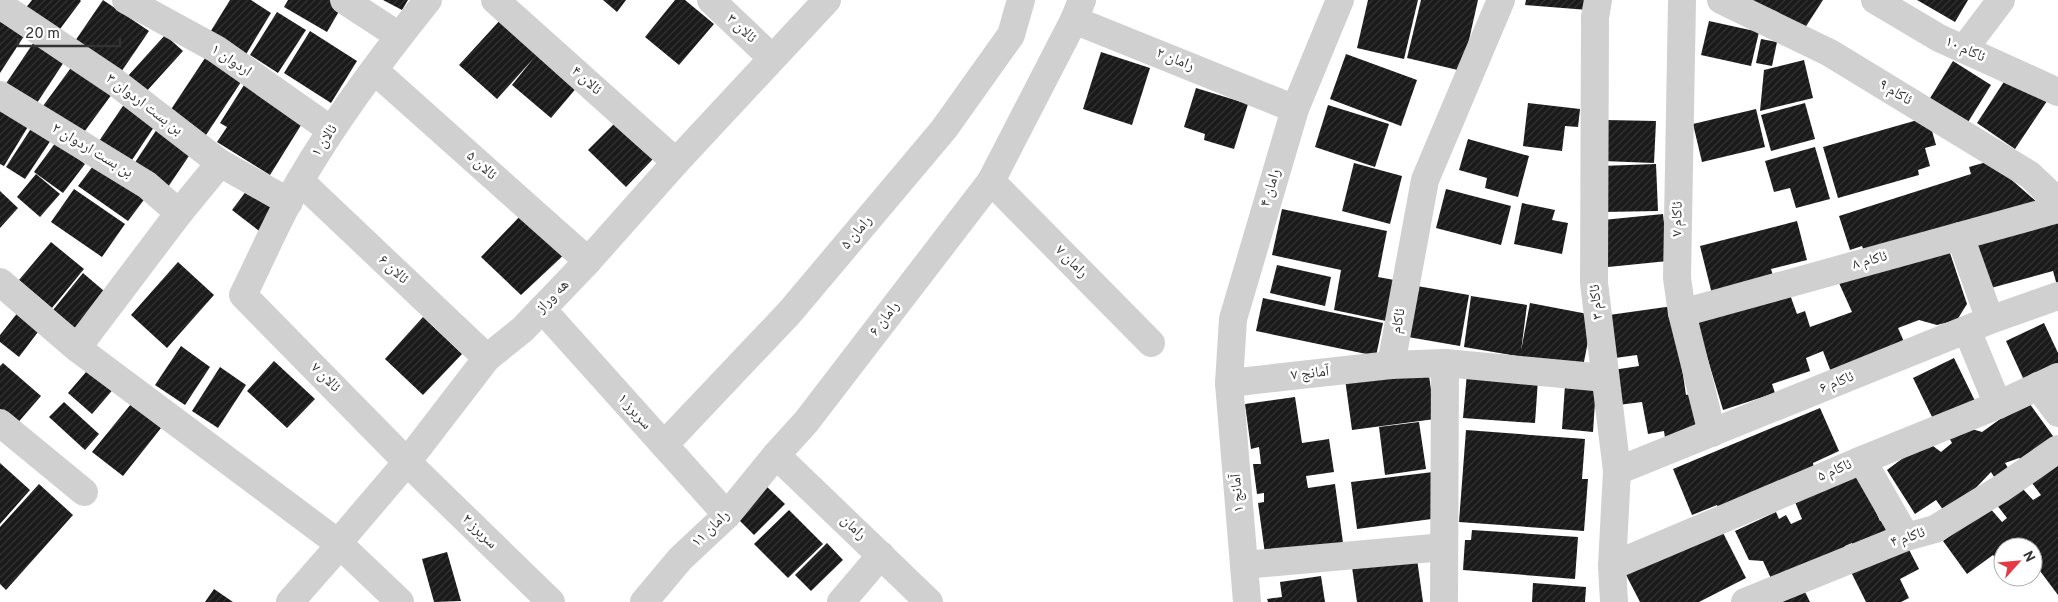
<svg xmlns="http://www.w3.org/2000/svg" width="2058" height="602" viewBox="0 0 2058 602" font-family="Overpass,'Noto Naskh Arabic',sans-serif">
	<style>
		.building { fill: url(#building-hatch) }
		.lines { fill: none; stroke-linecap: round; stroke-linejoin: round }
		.minor { stroke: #d0d0d0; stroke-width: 28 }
		.labels { text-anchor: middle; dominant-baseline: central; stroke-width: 5; stroke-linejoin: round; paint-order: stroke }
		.street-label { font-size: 15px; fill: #333; stroke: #fff }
	</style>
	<defs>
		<pattern id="building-hatch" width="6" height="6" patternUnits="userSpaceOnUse" patternTransform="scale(1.25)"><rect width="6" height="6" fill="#1a1a1a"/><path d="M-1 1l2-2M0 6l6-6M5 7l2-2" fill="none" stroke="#333"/></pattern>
	</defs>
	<rect width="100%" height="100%" fill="#fff"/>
	<g class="building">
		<polygon points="32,0 80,0 81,1 57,33 25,9"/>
		<polygon points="103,0 149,31 119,75 73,44"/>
		<polygon points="230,0 251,0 271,13 245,56 209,34"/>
		<polygon points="288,0 343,0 345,1 327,32 284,7"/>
		<polygon points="383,0 408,0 402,10"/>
		<polygon points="603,0 626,0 617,12"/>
		<polygon points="675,0 685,0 714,24 679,65 645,37"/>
		<polygon points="1368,0 1418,0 1404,59 1357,48"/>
		<polygon points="1421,0 1478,0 1462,71 1407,58"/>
		<polygon points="1526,0 1589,0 1588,10 1525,5"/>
		<polygon points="1753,0 1823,0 1801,34 1752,2"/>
		<polygon points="1917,0 1968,0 1955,22"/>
		<polygon points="277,12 306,30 278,73 250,55"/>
		<polygon points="0,16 26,33 0,73"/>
		<polygon points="502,18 578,86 551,118 512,85 533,59 497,99 459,65"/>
		<polygon points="1709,21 1759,32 1751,66 1701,55"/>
		<polygon points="310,31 357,61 331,103 284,73"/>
		<polygon points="165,35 183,51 145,93 127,77"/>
		<polygon points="1761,39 1777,42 1772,66 1756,63"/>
		<polygon points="34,42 64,62 33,109 3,88"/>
		<polygon points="1101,52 1150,68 1132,125 1083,109"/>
		<polygon points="1346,54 1417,80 1401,126 1330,99"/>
		<polygon points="207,55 243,79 204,138 168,114"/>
		<polygon points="1804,60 1813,98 1760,111 1764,70"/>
		<polygon points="1953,61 1991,85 1965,127 1927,103"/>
		<polygon points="73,65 112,94 82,135 43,106"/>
		<polygon points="2011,71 2049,98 2015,149 1977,123"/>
		<polygon points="249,77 308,114 270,175 217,142 227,127 220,123"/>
		<polygon points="1196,88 1248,104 1234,149 1204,140 1205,134 1184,127"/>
		<polygon points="127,100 158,121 128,166 97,144"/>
		<polygon points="1528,103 1580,109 1578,127 1565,126 1562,151 1523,146"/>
		<polygon points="1805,103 1815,139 1771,151 1761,115"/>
		<polygon points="1328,105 1389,124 1375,167 1315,147"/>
		<polygon points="0,107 29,125 4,166 0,164"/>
		<polygon points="1756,109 1765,147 1702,162 1693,124"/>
		<polygon points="1928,117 1936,145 1925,148 1930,166 1918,170 1919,175 1838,198 1823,147"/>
		<polygon points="1605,120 1656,121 1654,163 1603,161"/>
		<polygon points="616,122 653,159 626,187 588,150"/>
		<polygon points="161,123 195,147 168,187 134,164"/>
		<polygon points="34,124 53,137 25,179 6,167"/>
		<polygon points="1468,139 1529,156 1518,197 1485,188 1487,178 1459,170"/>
		<polygon points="56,142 85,164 63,193 34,172"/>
		<polygon points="1815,147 1830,199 1796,208 1790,188 1774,192 1765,161"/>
		<polygon points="1990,161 2038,203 1866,256 1862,246 1850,250 1839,216 1971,174 1969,167"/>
		<polygon points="96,162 146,197 128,221 78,186"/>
		<polygon points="1354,163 1402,176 1390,224 1342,211"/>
		<polygon points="1656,164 1658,211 1603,212 1601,166"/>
		<polygon points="36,174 60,194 40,217 17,197"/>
		<polygon points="250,186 294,219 276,244 232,210"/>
		<polygon points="74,189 125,224 102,257 51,222"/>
		<polygon points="1446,189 1511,206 1501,245 1436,228"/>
		<polygon points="0,191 18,208 0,228"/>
		<polygon points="1522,203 1555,210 1552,220 1568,223 1562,254 1514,244"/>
		<polygon points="1282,209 1387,231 1378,277 1394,280 1386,321 1334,310 1341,270 1272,255"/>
		<polygon points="523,213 567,252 521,295 481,257"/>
		<polygon points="1663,214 1668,261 1608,267 1603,220"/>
		<polygon points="2058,218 2058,289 2053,271 1991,288 1977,243"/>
		<polygon points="1797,221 1807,260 1771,269 1775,282 1713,298 1700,246"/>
		<polygon points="51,242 84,269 52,308 19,280"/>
		<polygon points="1948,247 1967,304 1957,320 1937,325 1919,320 1898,328 1905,344 1831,372 1823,351 1806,358 1810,371 1772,384 1775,393 1723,410 1696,320 1789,292 1797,314 1805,311 1810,327 1852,312 1839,283"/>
		<polygon points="178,262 214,295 167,348 131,315"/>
		<polygon points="1277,265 1331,277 1325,306 1270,293"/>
		<polygon points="83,273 111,297 81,333 53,310"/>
		<polygon points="1417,286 1469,295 1460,346 1408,337"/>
		<polygon points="1471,296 1527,305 1521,351 1530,303 1593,315 1583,367 1464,347"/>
		<polygon points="1263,298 1383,323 1376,356 1256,331"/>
		<polygon points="1673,306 1686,395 1697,392 1704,431 1665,438 1664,431 1648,434 1642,402 1618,405 1613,370 1639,366 1637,355 1615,358 1609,315"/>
		<polygon points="19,311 41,328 19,357 0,342 0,335"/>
		<polygon points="423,317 462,354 423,395 385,359"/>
		<polygon points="2044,323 2058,353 2058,377 2029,391 2006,341"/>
		<polygon points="181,346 210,367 185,405 155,385"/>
		<polygon points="1954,358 1976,403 1935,423 1913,378"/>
		<polygon points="274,361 315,399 287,428 247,391"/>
		<polygon points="3,363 41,396 15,426 0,414 0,366"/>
		<polygon points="92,365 116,386 92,414 68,393"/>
		<polygon points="220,367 246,385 218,428 192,411"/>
		<polygon points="1428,368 1435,419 1352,430 1345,379"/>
		<polygon points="1467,373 1538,379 1535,423 1463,418"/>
		<polygon points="1565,385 1596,387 1593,432 1562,429"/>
		<polygon points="1295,397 1302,443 1329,439 1334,472 1306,476 1308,488 1335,484 1344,550 1266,561 1258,503 1264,502 1264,493 1257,494 1253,464 1261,464 1259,447 1251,449 1245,404"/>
		<polygon points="2027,400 2058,443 2031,463 2019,458 2005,463 2013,476 1999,485 1991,472 1968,496 1944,511 1936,500 1915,514 1887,470 1922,444 1933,446 1941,452 1952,443 1948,436 1962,426 1982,432"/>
		<polygon points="64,402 99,434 85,450 49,417"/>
		<polygon points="131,404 161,428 123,476 92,452"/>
		<polygon points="1820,408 1839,451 1813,463 1814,469 1721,517 1717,505 1692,515 1673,469"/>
		<polygon points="1419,422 1426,469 1385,475 1379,427"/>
		<polygon points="1466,430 1585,439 1582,479 1588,479 1584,531 1459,522"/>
		<polygon points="2058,459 2058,595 2040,571 2033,576 2033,547 2003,547 2003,563 2001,565 1993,555 1967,574 1943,541 1989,507 2002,522 2007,518 1993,500 2022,488 2033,500 2041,495 2029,479"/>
		<polygon points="0,463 30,490 0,524"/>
		<polygon points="1433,472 1439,518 1357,529 1351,482"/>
		<polygon points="1859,474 1880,521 1889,517 1896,534 1856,552 1852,543 1845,546 1839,555 1774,585 1763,561 1749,560 1735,531 1776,512 1779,519 1786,515 1791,524 1802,519 1795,502"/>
		<polygon points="39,484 73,515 6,590 0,584 0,527"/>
		<polygon points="764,484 785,504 754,535 734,515"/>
		<polygon points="789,510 823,544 788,578 754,544"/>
		<polygon points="1717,521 1746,578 1699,602 1640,602 1623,569"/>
		<polygon points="1472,530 1578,537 1575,579 1463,570 1465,540 1471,540"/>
		<polygon points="1905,542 1919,569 1900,579 1909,598 1901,602 1866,602 1850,570"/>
		<polygon points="827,543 843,560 811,591 795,575"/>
		<polygon points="447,552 461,601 434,602 422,559"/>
		<polygon points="1417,559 1423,602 1357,602 1352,567"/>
		<polygon points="1321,576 1325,602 1268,602 1267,599 1282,597 1280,582"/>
		<polygon points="1533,583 1586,587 1585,602 1532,602"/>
		<polygon points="1803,588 1810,602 1771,602"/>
		<polygon points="214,589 233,602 205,602"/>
	</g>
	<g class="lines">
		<g class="minor">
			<polyline points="126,0 216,49 331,130"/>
			<polyline points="344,0 399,36"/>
			<path d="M 428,0 C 382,57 338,116 301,179 C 279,216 262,257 243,295 L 407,462 L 551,602"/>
			<polyline points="495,0 676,162"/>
			<polyline points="711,0 772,58"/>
			<polyline points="1082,0 1074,20 1295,109"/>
			<polyline points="1598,0 1595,17 1594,283 1617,471 1612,566 1614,602"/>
			<polyline points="1682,0 1677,278 1682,313 1712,433"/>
			<polyline points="1721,0 1830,53 2030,175 2058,202"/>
			<polyline points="1875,0 1939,38 2058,92"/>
			<polyline points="0,5 115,82 220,163 289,202"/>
			<polyline points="1964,49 2001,0"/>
			<polyline points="375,71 588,261"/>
			<polyline points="0,95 147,185 179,213"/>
			<polyline points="300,181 487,358"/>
			<polyline points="991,181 1151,343"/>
			<polyline points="1960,236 1990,320"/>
			<polyline points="0,282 77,348 338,543 400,602"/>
			<polyline points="542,309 727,515"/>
			<polyline points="1682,313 2058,209"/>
			<polyline points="1967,330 1998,405"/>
			<polyline points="77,348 179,213 220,163"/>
			<polyline points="1445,363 1605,378"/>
			<polyline points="1229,383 1391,365"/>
			<polyline points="2038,386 2058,413"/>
			<polyline points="0,423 84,492"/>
			<polyline points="664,445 790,312 944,129 1011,35 1021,0"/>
			<polyline points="776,455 929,602"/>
			<polyline points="1862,460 1906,537"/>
			<polyline points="1617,471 1990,320 2058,296"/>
			<polyline points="1244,565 1444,547"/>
			<polyline points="1612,566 1862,460 1998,405 2058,377"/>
			<polyline points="290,602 333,553 338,543 407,462 487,358 523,329 588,261 676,162 827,0"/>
			<polyline points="644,602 680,559 727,515 776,455 806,422 991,181 1074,20"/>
			<polyline points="841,602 881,555"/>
			<polyline points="1247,602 1229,383 1233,319 1295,109 1340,0"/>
			<polyline points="1444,602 1445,363 1391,365 1425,180 1501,0"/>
			<polyline points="1745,602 1906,537 1935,529 2002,488 2058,449"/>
		</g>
	</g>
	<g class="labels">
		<g class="street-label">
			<text transform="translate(741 29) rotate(43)">ئالان ۳</text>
			<text transform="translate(1965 50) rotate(24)">ئاکام ۱۰</text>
			<text transform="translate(1175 60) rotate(22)">رامان ۲</text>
			<text transform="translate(231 61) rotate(34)">اردوان ۱</text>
			<text transform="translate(586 81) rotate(42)">ئالان ۴</text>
			<text transform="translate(1895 93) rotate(31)">ئاکام ۹</text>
			<text transform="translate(144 105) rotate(37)">بن بست اردوان ۳</text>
			<text transform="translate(325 141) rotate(-57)">ئالان ۱</text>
			<text transform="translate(92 151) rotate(31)">بن بست اردوان ۲</text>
			<text transform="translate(481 166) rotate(42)">ئالان ۵</text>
			<text transform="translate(1271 188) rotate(-73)">رامان ۴</text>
			<text transform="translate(1678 219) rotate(-89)">ئاکام ۷</text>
			<text transform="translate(857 233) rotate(-50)">رامان ۵</text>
			<text transform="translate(1870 261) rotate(-15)">ئاکام ۸</text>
			<text transform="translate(1071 262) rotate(45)">رامان ۷</text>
			<text transform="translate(393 270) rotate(43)">ئالان ۶</text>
			<text transform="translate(553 297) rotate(-46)">هه وراز</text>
			<text transform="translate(1597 302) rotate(-96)">ئاکام ۳</text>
			<text transform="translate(885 319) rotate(-53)">رامان ۶</text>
			<text transform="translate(1399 321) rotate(-79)">ئاکام</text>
			<text transform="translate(1310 374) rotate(-6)">آمانج ۷</text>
			<text transform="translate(325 378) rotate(45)">ئالان ۷</text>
			<text transform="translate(1837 383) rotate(-22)">ئاکام ۶</text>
			<text transform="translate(634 412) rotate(48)">سربرز ۱</text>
			<text transform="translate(1835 471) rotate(-23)">ئاکام ۵</text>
			<text transform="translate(1238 493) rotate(-95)">آمانج ۱</text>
			<text transform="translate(853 528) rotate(44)">رامان</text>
			<text transform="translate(711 529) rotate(-44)">رامان ۱۱</text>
			<text transform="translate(479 532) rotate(44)">سربرز ۲</text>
			<text transform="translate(1908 538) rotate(-18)">ئاکام ۴</text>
		</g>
	</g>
	<g transform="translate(2018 562) rotate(63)"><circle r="24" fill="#ffffff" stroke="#adadad"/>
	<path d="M0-4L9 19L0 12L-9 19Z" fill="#e63946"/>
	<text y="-8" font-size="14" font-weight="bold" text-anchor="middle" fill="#333333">N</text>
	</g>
	<path d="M18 38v8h102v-8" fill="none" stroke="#333333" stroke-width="2.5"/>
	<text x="25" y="38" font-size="15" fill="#333333" stroke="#ffffff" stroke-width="4" paint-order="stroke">20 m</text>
</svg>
